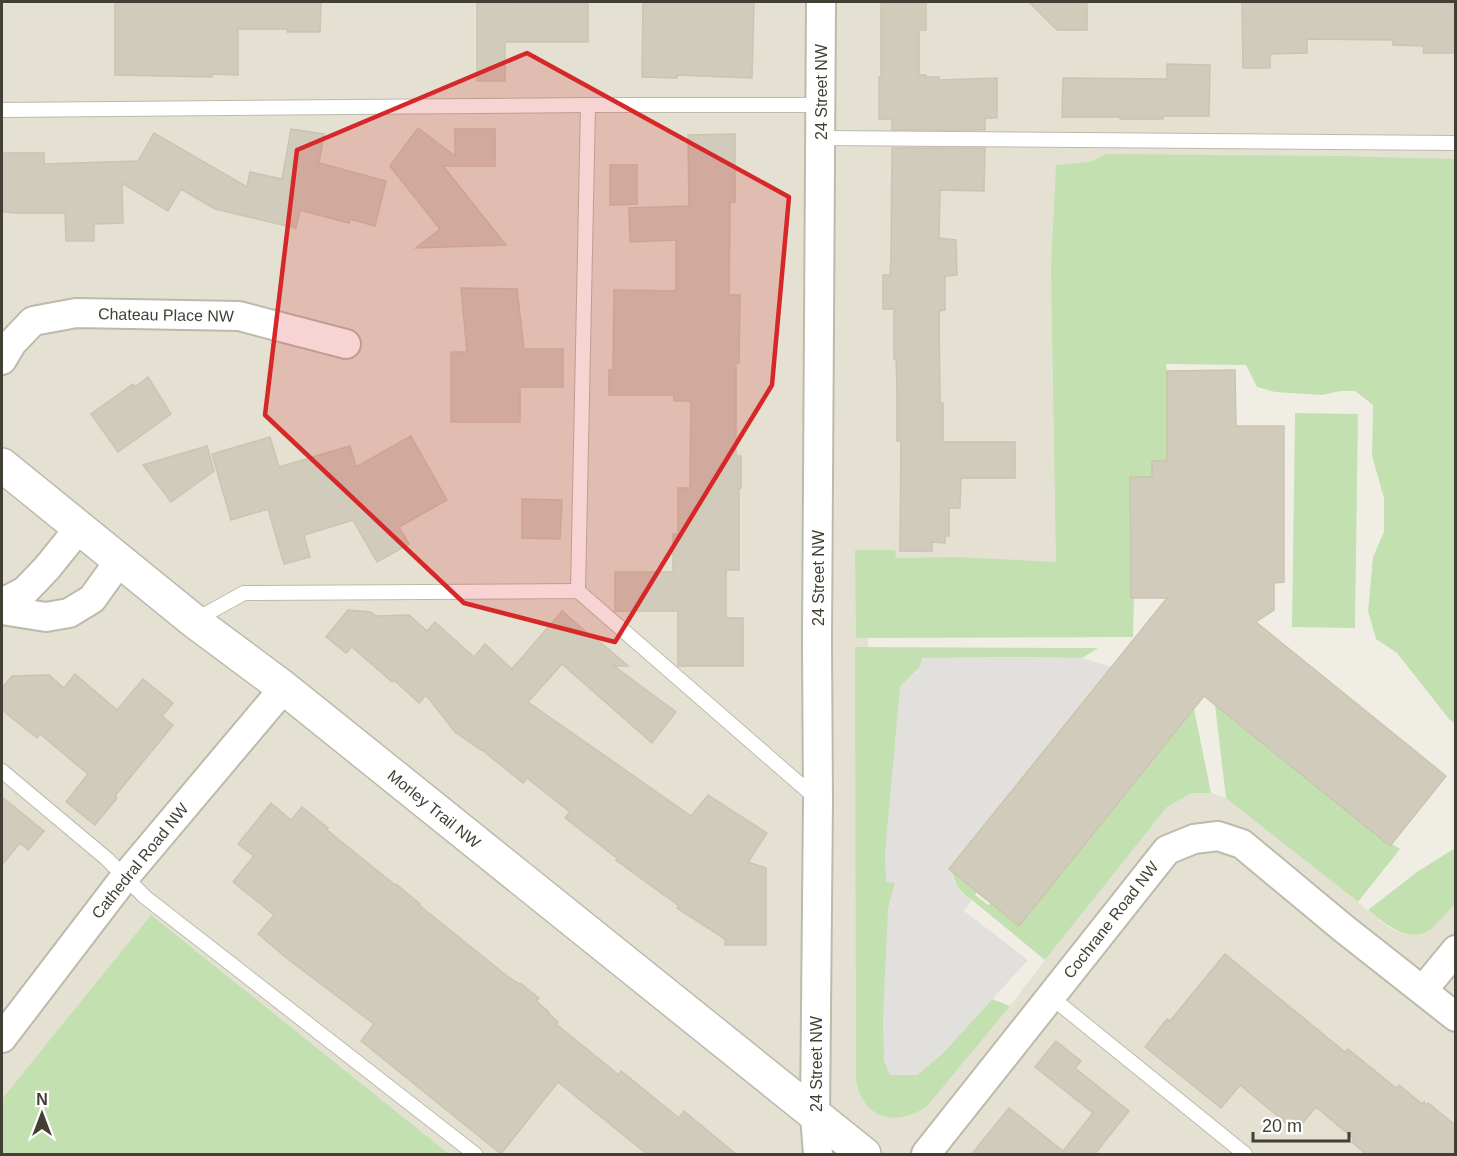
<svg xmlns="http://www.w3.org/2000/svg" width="1457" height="1156" viewBox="0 0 1457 1156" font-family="Helvetica,sans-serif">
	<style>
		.residential { fill: #e4e1d3 }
		.green { fill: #c3e1b0 }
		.parking { fill: #e1e0dc }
		.building { fill: #d1cbbb; stroke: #cbc4af; stroke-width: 1.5 }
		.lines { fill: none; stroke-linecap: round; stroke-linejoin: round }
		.service-casing { stroke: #bdbaab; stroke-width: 16 }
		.minor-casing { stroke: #bdbaab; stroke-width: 32 }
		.tertiary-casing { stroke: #bdbaab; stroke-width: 36 }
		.service { stroke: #fff; stroke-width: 14 }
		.minor { stroke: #fff; stroke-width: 28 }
		.tertiary { stroke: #fff; stroke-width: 33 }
		.marked { fill: #d62828; fill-opacity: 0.2; stroke: #d62828; stroke-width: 4.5; stroke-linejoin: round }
		.labels { text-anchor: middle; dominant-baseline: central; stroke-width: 5; stroke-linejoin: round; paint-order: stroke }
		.street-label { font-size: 16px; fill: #423f35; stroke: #fff }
	</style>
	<rect width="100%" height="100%" fill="#f0eee4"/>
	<polygon class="residential" points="2,2 1455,2 1455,169 1104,158 1108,628 868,629 869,1091 940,1087 1010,1006 1045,960 1167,807 1192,793 1211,793 1229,799 1391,929 1407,935 1438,923 1455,902 1455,1154 2,1154"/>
	<g class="green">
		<polygon points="1107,154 1340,156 1455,159 1455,724 1449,719 1397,653 1376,639 1368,611 1373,557 1384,532 1384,498 1372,456 1373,405 1355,391 1340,391 1322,395 1275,392 1257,387 1246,365 1166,364 1167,371 1167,461 1152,461 1152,477 1130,478 1131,598 1134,598 1133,637 856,638 855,550 895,550 896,558 956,557 1056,562 1051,267 1056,165 1089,162"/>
		<polygon points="1295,413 1358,414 1355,628 1292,627"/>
		<path d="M 855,647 L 1098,648 L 1082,658 L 982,657 L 919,668 L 900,687 L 895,883 L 888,909 L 917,1075 L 943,1053 L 992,999 L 1010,1006 L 928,1105 C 905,1123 873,1124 860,1094 C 858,1090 857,1085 856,1080 Z"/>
		<polygon points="1215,705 1390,846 1392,844 1400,849 1358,902 1226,798"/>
		<path d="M 1194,709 L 1211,793 L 1192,793 L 1167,807 L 1045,960 L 972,900 C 960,893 955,885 952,871 L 977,892 L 975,895 L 988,905 L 992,902 L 1019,925 Z"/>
		<path d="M 1455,848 C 1456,863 1457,884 1456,899 C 1455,906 1447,912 1442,918 C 1416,950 1393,930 1368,910 L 1417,872 Z"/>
		<polygon points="151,915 449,1154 2,1154 2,1099"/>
	</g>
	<polygon class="parking" points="982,657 1082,658 1112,667 952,871 954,881 962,894 972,900 964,911 1028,960 943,1053 917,1075 890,1075 884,1061 883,1018 888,909 895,883 886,882 885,853 900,687 919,669 922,658"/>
	<g class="building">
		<polygon points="115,2 321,2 320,32 287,32 287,29 238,29 238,75 212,74 212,77 115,75"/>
		<polygon points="477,2 588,3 588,42 505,42 505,81 477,81"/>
		<polygon points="643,2 754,2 752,78 677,75 677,78 642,77"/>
		<polygon points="881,2 926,2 926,30 919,30 919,75 926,75 926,77 939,77 939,80 997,78 997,118 985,118 985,130 892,130 892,119 879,119 879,77 881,77"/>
		<polygon points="1029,2 1087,2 1087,30 1057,30"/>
		<polygon points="1242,2 1455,2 1455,53 1423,53 1424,46 1393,45 1393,40 1307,39 1307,53 1270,54 1270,68 1243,68"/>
		<polygon points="1167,64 1210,65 1209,116 1163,116 1163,119 1120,119 1120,117 1062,117 1063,78 1167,79"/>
		<polygon points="418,128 455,156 455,129 495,129 495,166 443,166 506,245 416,248 440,229 390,166"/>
		<polygon points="291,129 324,134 319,163 386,181 375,226 350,219 349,223 300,210 296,228 215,209 181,189 168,211 122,183 123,223 94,224 94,241 66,241 65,213 10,213 10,212 2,212 2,153 44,153 44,164 138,161 154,133 247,187 250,172 282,179"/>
		<polygon points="735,134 735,202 730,202 729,295 740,295 739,363 736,363 736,456 741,456 741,488 739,488 739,570 726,570 726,618 743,618 743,666 678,666 678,611 615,611 615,572 673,572 673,534 678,534 678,488 690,488 691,401 674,401 674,395 609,395 609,370 613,370 614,290 676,291 676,240 630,242 629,208 689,206 688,135"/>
		<polygon points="892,148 985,148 984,191 940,190 939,238 956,240 957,275 945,276 945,310 939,311 940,403 943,403 943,442 1015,442 1015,478 961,478 960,508 949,508 949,536 945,536 945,543 932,542 932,551 900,551 901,441 897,441 897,390 896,359 894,359 894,309 883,309 883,275 890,275 891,259"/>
		<polygon points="610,165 637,165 637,204 610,205"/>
		<polygon points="461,288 517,289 524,349 563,349 563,387 520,387 520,422 451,422 451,352 467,352"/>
		<polygon points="1235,370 1236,426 1284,426 1284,582 1274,583 1274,610 1256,622 1446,776 1390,846 1204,696 1019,926 949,869 1167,598 1131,598 1130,477 1152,477 1152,461 1167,461 1167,371"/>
		<polygon points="148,377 171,414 118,452 91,414 133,384 135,387"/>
		<polygon points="411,436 447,500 399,527 409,544 377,562 353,520 304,535 310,557 284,564 268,509 231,520 212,454 270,437 279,467 350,446 356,467"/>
		<polygon points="207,446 214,471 171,502 143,465"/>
		<polygon points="522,499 562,500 560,539 522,538"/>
		<polygon points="348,610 371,612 376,616 409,615 427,631 435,622 474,657 485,644 512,669 562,611 592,637 593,636 628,666 614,666 676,712 652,743 562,664 528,702 691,816 708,795 767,833 748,862 766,868 766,945 725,945 725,939 677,908 679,906 616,860 618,859 565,818 570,812 527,778 523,783 482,750 481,750 455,732 426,695 419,703 394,680 392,682 352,647 346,653 326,637"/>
		<polygon points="75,674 117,710 143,679 173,703 162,716 173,725 115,796 117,798 95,825 66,802 88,774 40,734 37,738 2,710 2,688 12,676 49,675 64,688"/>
		<polygon points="2,797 44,831 28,850 20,843 2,865"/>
		<polygon points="271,803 291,820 302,807 328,828 327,830 395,885 396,884 420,904 419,905 507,976 519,984 520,983 539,998 536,1001 549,1012 548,1013 558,1022 556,1024 619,1075 621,1071 679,1118 684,1111 737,1155 648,1155 558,1082 501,1154 361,1041 374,1024 289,960 258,934 274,915 233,882 254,856 238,844"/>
		<polygon points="1225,954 1345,1052 1348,1049 1396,1088 1399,1085 1422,1104 1424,1102 1426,1105 1428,1103 1455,1125 1455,1155 1367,1155 1352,1142 1354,1139 1316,1107 1296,1131 1240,1085 1221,1108 1145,1047 1167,1019 1170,1021"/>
		<polygon points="1056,1041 1081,1061 1075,1068 1129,1111 1094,1155 971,1155 1009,1108 1063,1151 1093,1113 1035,1067"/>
	</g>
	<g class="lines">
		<defs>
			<g id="service">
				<polyline points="2,110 588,105 821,105"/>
				<polyline points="821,138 1456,143"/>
				<polyline points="578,591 588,105"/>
				<polyline points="195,620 244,593 578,591 817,799"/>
				<polyline points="2,771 107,859 145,897 475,1154"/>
				<polyline points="1051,997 1245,1154"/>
			</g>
			<g id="minor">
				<polyline points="2,360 12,343 33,321 76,313 239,316 346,344"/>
				<polyline points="2,603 25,591 47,568 80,527"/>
				<polyline points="2,610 46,617 69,613 92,599 120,560"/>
				<polyline points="1423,990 1456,950"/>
				<polyline points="2,1038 125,877 284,688"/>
				<polyline points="818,1154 815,1116 818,801 817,641 821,2"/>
				<polyline points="926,1154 1167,850 1194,839 1218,836 1242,844 1343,928 1456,1017"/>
			</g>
			<polyline id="tertiary" points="2,465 194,621 284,688 864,1154"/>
		</defs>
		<use href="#service" class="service-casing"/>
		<use href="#minor" class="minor-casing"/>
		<use href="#tertiary" class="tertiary-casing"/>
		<use href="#service" class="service"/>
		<use href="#minor" class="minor"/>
		<use href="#tertiary" class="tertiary"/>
	</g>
	<path class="marked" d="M 527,53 L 789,197 L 772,385 L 615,642 L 464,603 L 265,415 L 297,150 Z"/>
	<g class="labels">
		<g class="street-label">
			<text transform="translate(821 92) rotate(-90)">24 Street NW</text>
			<text transform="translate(166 315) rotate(1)">Chateau Place NW</text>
			<text transform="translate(818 578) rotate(-90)">24 Street NW</text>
			<text transform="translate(434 809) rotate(39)">Morley Trail NW</text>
			<text transform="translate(140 861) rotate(-51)">Cathedral Road NW</text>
			<text transform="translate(1111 920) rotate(-52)">Cochrane Road NW</text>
			<text transform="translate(816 1064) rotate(-90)">24 Street NW</text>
		</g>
	</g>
	<rect width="1457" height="1156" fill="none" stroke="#423f35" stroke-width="6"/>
	<g transform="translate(42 1114)" stroke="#ffffff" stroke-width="4.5" paint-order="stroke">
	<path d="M0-4.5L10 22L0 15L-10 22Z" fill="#423f35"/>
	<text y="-9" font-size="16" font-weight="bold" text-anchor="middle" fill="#423f35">N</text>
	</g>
	<path d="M1253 1132v9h96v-9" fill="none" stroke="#423f35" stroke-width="3"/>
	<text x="1262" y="1132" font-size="18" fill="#423f35" stroke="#ffffff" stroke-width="4.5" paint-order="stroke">20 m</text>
</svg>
